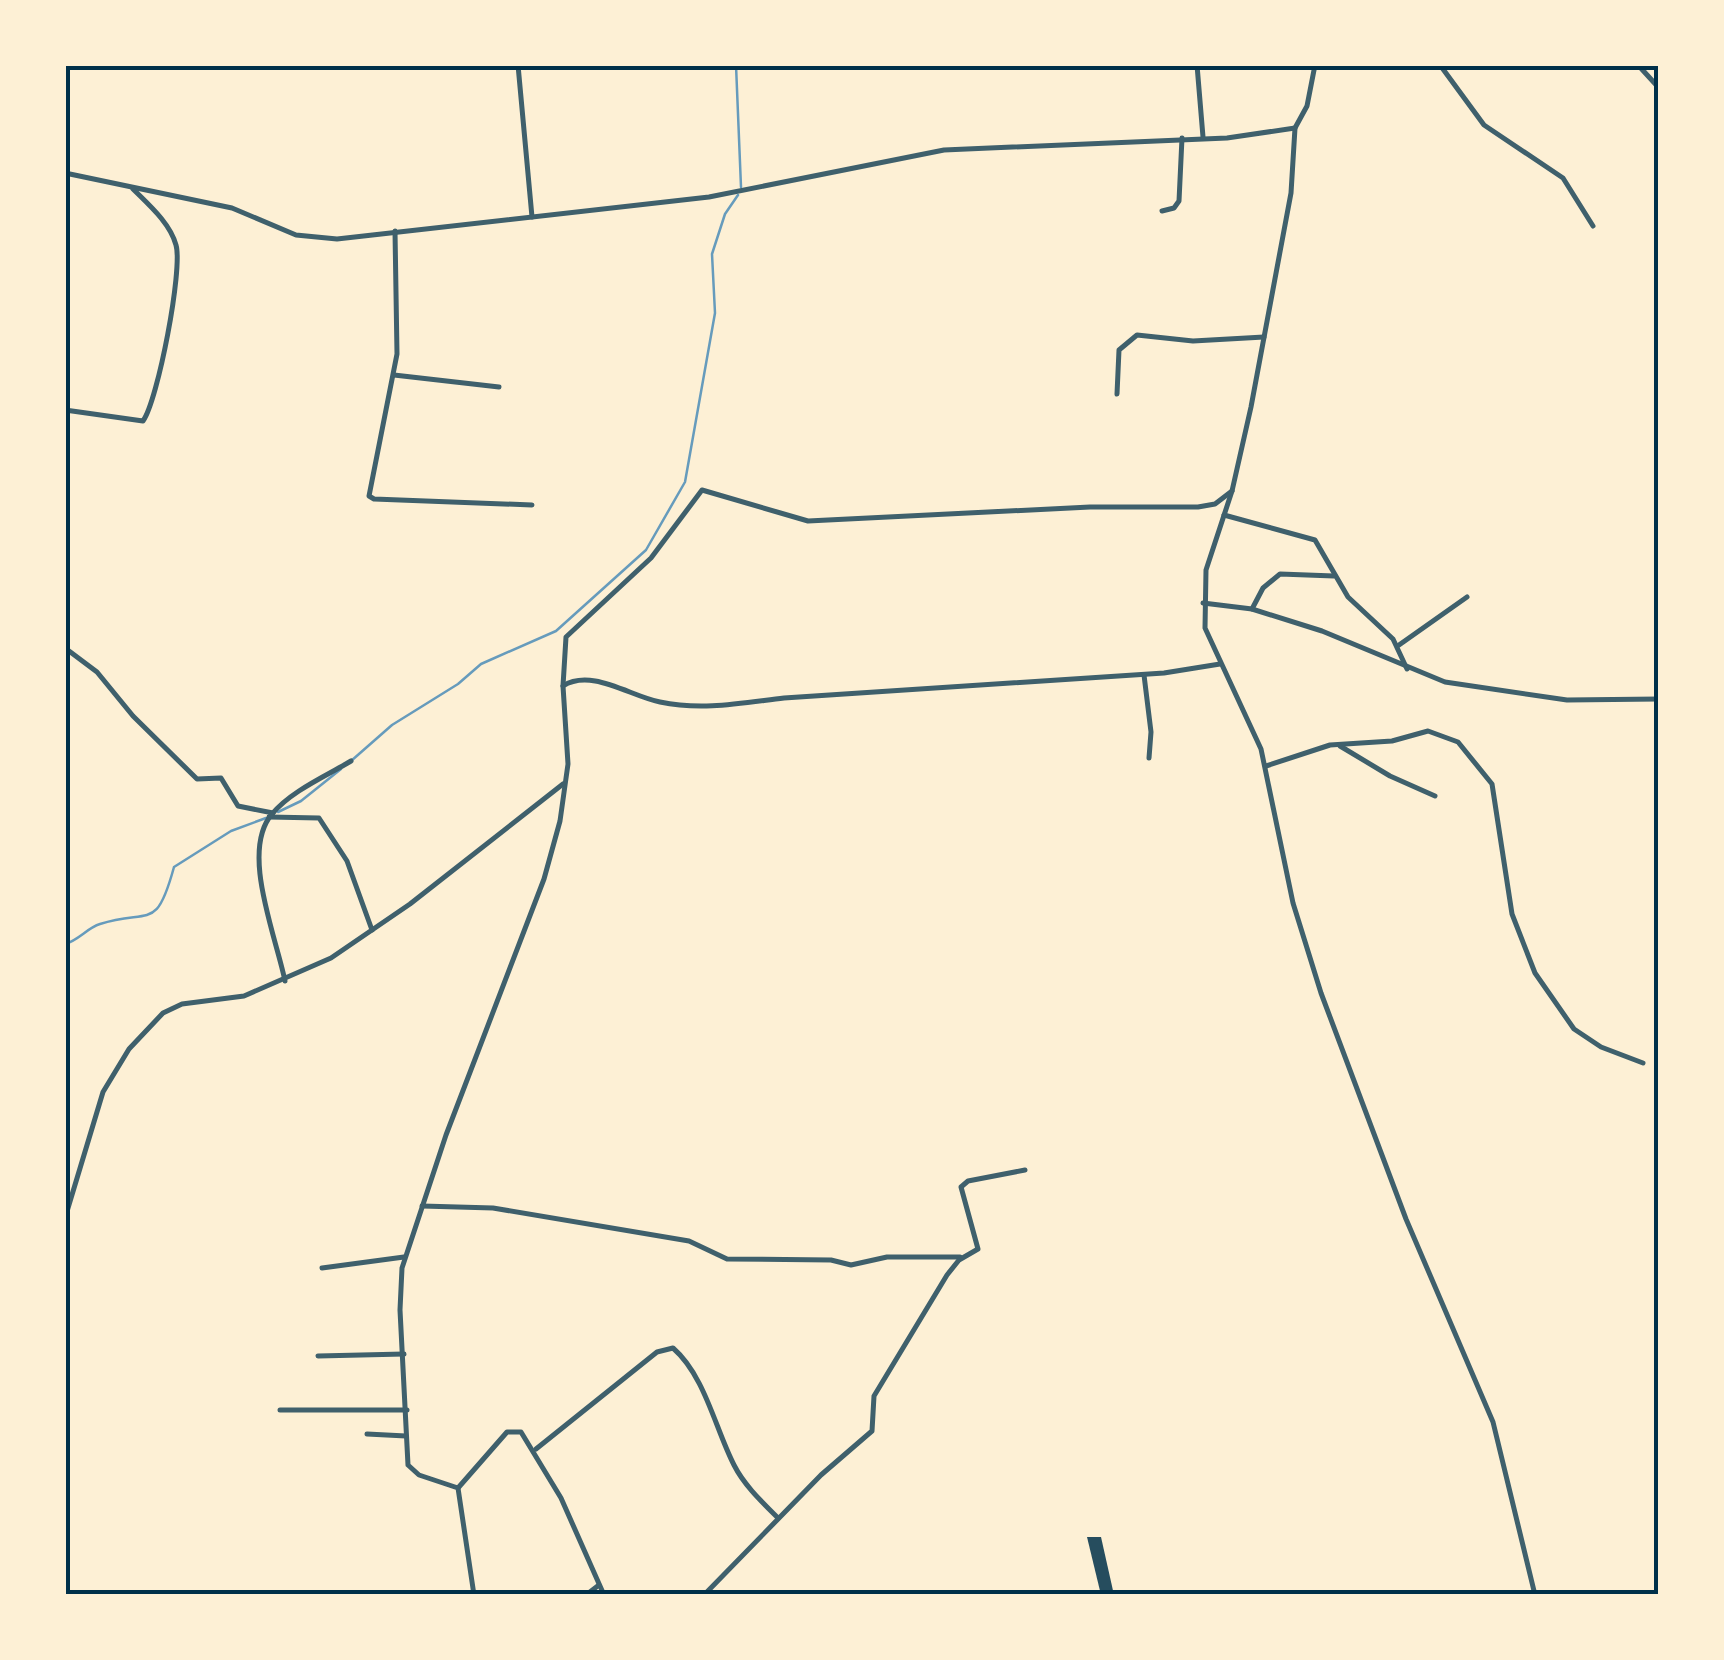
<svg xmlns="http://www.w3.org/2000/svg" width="1724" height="1660" viewBox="0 0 1724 1660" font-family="Raleway,sans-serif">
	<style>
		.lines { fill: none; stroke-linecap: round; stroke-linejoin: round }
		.stream { stroke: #669bbc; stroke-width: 2.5 }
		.building { fill: #264d5e }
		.minor { stroke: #3f606c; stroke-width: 5 }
		.neatline { fill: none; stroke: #003049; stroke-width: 4 }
	</style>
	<rect width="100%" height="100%" fill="#fdf0d5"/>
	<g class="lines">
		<g class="stream">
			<polyline points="736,65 741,187"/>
			<polyline points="351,761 392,725 458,684 481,664 556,631 646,550 685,482 715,313 712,254 725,214 738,195"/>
			<polyline points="278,812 301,801 341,769"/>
			<path d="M 65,944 C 79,940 87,928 100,924 C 150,908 156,933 174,867 L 231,831 L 266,818"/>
		</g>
	</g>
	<polygon class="building" points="1087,1537 1101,1537 1114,1595 1101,1595"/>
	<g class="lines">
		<g class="minor">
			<polyline points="518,65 532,217"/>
			<polyline points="1197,65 1203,137"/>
			<polyline points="1315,65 1307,106 1295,128 1291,193 1251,407 1232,491 1206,570 1205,628 1261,749 1293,903 1321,993 1406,1219 1493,1422 1535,1595"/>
			<polyline points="1440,65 1484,125 1563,178 1593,226"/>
			<polyline points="1638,65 1659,88"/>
			<polyline points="65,173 232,208 296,235 337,239 709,197 944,150 1227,138 1295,128"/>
			<polyline points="1162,211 1174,208 1179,201 1182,138"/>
			<polyline points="395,231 397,354 369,496 374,499 532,505"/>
			<polyline points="394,375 499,387"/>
			<polyline points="1117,394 1119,350 1137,335 1193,341 1264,337"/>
			<path d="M 65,410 L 143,421 C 158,400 183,269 176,245 C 170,223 149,205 133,189"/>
			<polyline points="1224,515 1315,540 1348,597 1393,639 1407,669"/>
			<polyline points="1203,603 1252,609 1322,631 1445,682 1567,700 1659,699"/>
			<polyline points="1252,609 1263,588 1280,574 1334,576"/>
			<polyline points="1399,645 1467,597"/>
			<polyline points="65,648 97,672 133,716 197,779 221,778 238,806 273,813"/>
			<polyline points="1144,675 1151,732 1149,758"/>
			<path d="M 563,686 C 591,668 630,696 660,702 C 702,711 742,703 784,698 L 1164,673 L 1220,664"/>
			<polyline points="1340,746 1390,776 1435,796"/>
			<polyline points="1266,766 1330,745 1392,741 1428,731 1458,742 1492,784 1512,914 1535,973 1574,1029 1601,1047 1643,1063"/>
			<polyline points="269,817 319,818 347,861 372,930"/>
			<path d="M 285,981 C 276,936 240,851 272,814 C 291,791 326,776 351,761"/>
			<polyline points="422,1206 493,1208 689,1241 727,1259 831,1260 851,1265 887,1257 960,1257"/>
			<polyline points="65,1218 103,1092 129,1049 163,1013 182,1004 244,996 331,958 410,904 563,784"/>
			<polyline points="322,1268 404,1257"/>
			<polyline points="318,1356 404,1354"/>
			<polyline points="280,1410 407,1410"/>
			<polyline points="367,1434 406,1436"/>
			<path d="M 536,1449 L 657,1352 L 673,1348 C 705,1376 715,1428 734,1465 C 744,1485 762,1502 778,1518"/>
			<polyline points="458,1488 507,1432 521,1432 561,1498 604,1595"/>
			<polyline points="474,1595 458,1488 419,1475 408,1465 400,1310 402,1268 446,1135 544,879 560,821 568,764 563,686 566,637 651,558 702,490 808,521 1090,507 1198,507 1215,504 1232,491"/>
			<polyline points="586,1595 599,1585"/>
			<polyline points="704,1595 821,1475 872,1431 874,1396 947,1275 959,1260 978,1249 961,1187 968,1181 1025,1170"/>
		</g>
	</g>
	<rect width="1724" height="1660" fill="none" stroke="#fdf0d5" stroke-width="135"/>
	<rect x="68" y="68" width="1588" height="1524" class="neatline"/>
</svg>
